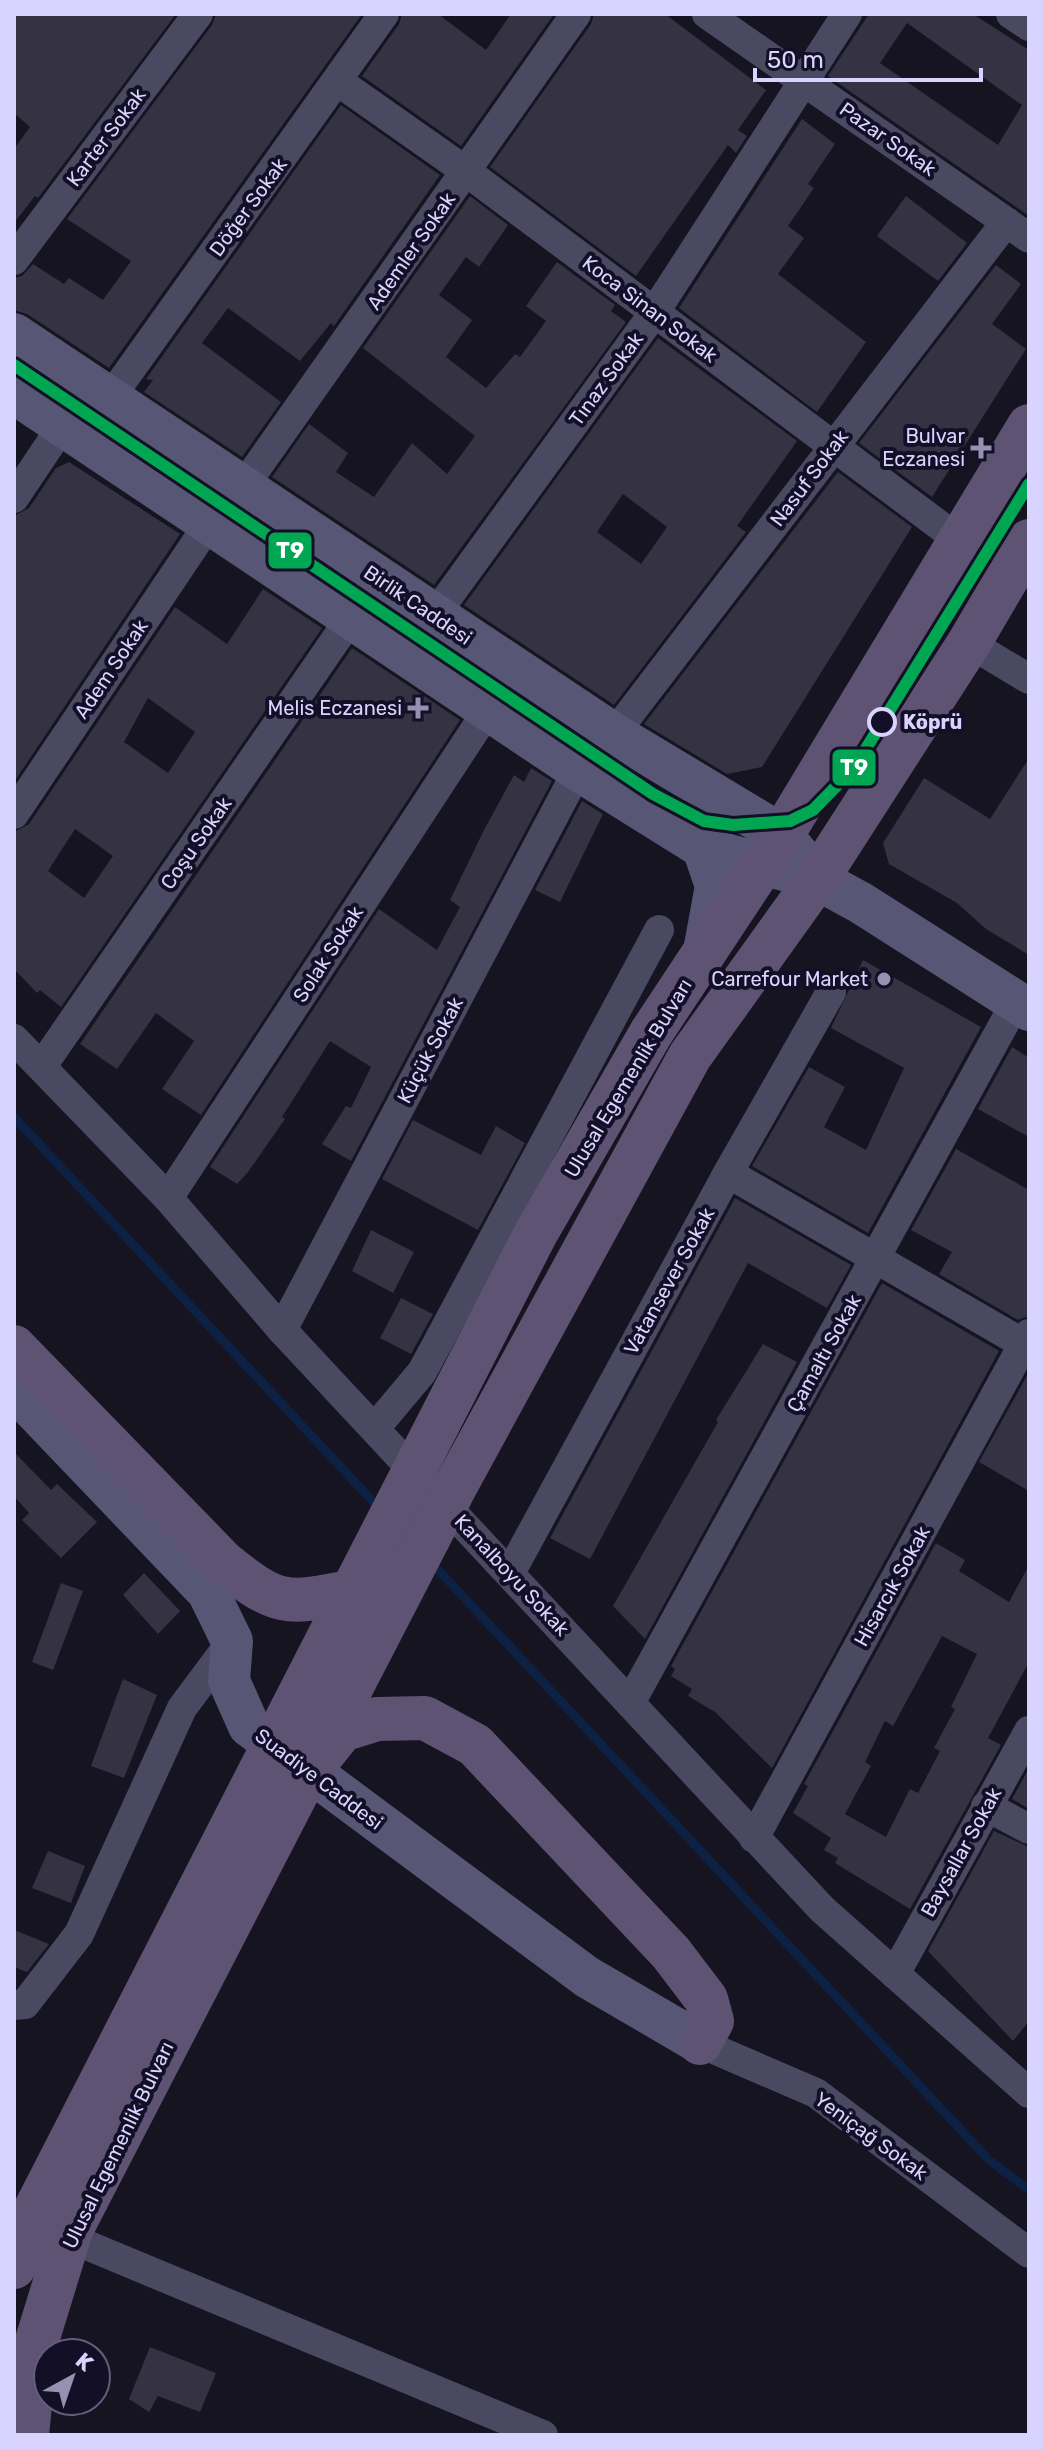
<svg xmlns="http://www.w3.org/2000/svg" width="1043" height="2449" viewBox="0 0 1043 2449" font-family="Rubik,sans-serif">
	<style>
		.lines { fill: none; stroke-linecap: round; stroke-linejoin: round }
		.stream { stroke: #0d2144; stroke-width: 9 }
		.building { fill: #343243; fill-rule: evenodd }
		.street { stroke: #4a4962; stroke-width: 30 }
		.secondary { stroke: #575674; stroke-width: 42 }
		.primary { stroke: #5e5373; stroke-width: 44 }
		.tram-1-casing { stroke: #130f26; stroke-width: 18 }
		.tram-1 { stroke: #00a651; stroke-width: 12 }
		.poi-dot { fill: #9591b1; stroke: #130f26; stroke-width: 3 }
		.stop-dot { fill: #130f26; stroke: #d9d4ff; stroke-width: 4 }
		.labels { text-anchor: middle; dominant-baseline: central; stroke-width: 8; stroke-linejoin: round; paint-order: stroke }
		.street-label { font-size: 20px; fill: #d9d4ff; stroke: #130f26 }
		.poi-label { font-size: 20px; fill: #d9d4ff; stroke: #130f26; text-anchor: end }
		.stop-label { font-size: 20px; font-weight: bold; fill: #d9d4ff; stroke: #130f26; text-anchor: start }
		.line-badge { stroke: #130f26; stroke-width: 3 }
		.badge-label { font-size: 22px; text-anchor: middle; font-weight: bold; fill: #fff }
	</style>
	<rect width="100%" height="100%" fill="#161421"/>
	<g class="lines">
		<g class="stream">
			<polyline points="14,1117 380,1509"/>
			<polyline points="429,1560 989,2160 1029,2190"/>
		</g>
	</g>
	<g class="building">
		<polygon points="14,14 176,14 38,198 35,196 14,223 14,149 30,127 14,113"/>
		<polygon points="216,14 362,14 109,368 27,314 14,310 14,278 22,276 33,264 64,284 69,278 103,300 131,261 67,219 212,25"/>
		<polygon points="402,14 438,14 486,50 511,14 554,14 461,146 362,76 399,24"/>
		<polygon points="594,14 665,14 766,90 738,130 747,136 736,153 728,145 636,276 490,167 591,24"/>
		<path d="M 869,14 L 973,14 L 1029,50 L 1029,216 L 828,76 ZM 907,23 L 1022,105 L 998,145 L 880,63 Z"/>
		<polygon points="341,105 440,175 334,326 331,323 300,361 228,308 202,343 281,402 242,457 144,392 153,380 146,379"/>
		<polygon points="802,119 835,144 808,184 814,188 788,226 804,238 778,274 866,342 817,412 679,308"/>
		<polygon points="470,196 508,225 479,267 466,257 439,295 472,320 446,357 486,388 515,354 520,357 546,321 526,306 557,262 615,305 611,311 626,322 434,585 272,477 309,424 348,453 336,472 374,497 412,443 447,474 475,436 363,348"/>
		<polygon points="906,196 967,243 938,281 877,236"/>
		<polygon points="996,265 1021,284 992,324 1026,349 932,497 859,443"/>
		<path d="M 658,338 L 797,441 L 737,526 L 746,532 L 614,705 L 464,605 ZM 623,494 L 667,527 L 641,564 L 597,532 Z"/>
		<polygon points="69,462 180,534 14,782 14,516 29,508 56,468"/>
		<polygon points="838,472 912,527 762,767 727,774 644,724"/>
		<path d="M 263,589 L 322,628 L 61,1007 L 40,990 L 37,993 L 14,969 L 14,832 L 29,824 L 175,607 L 227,644 ZM 148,698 L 195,732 L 168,773 L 124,742 ZM 75,829 L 113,856 L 84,898 L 48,871 Z"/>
		<polygon points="352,648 460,720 201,1115 162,1089 194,1041 156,1013 117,1069 80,1044"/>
		<polygon points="1029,758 1029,955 986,929 957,903 889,864 883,843 924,778 990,819"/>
		<polygon points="531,768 552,781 351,1161 322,1144 346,1106 351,1108 371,1067 330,1041 282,1117 285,1119 248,1172 237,1184 210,1167 379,909 437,950 460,907 450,900 484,830 514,775 524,782"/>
		<polygon points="582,801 603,814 560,902 535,890"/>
		<polygon points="863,960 981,1027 868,1233 752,1166 809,1067 845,1087 824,1127 866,1150 904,1068 831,1028"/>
		<polygon points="1012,1047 1029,1058 1029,1137 978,1109"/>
		<polygon points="413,1120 481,1155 496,1126 525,1143 478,1230 382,1179"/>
		<polygon points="956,1149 1029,1190 1029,1316 1018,1320 939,1274 952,1252 911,1230"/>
		<polygon points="735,1198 851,1265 827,1308 748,1263 590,1559 550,1538"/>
		<polygon points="371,1230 414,1252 393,1293 352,1271"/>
		<polygon points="882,1283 999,1351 772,1768 715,1712 688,1696 692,1689 671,1676 675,1669 671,1666"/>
		<polygon points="401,1298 433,1314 411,1354 380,1338"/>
		<polygon points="763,1344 797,1362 645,1639 613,1606 718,1422 716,1420"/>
		<polygon points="1029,1372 1029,1491 979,1462"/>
		<polygon points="14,1452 51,1490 57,1484 97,1522 61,1558 22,1520 29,1513 14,1496"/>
		<path d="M 936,1543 L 965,1560 L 959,1571 L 1009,1602 L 1029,1565 L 1029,1662 L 988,1738 L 1001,1745 L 910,1909 L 835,1863 L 838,1858 L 824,1850 L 831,1838 L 793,1813 L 808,1786 L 804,1784 ZM 942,1636 L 977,1654 L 951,1707 L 955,1709 L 934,1748 L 940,1751 L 918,1793 L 910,1789 L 886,1837 L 845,1814 L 871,1766 L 865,1762 L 885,1721 L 893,1726 Z"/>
		<polygon points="144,1573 180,1611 158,1634 123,1595"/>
		<polygon points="61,1583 83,1591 53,1670 32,1662"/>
		<polygon points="123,1679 157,1695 124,1778 91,1766"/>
		<polygon points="1029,1768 1029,1809 1012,1799"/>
		<polygon points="994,1831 1029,1847 1029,2021 1013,2041 928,1951"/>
		<polygon points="48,1851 85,1866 71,1903 32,1888"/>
		<polygon points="14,1930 49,1944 27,1972 14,1967"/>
		<polygon points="150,2347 216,2373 200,2412 158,2396 149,2412 129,2399"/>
	</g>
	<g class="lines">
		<g class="street">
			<polyline points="707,14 1029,238"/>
			<polyline points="1011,14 1029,26"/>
			<polyline points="339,82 467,172 959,540"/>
			<polyline points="14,260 198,14"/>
			<polyline points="110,398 384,14"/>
			<polyline points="243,487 576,14"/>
			<polyline points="14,498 63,425"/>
			<polyline points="434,616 654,313 847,14"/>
			<polyline points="969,643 1029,679"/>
			<polyline points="614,734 1006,222"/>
			<polyline points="14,814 208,525"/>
			<polyline points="14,1039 168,1198 282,1330 822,1909 1029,2093"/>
			<polyline points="42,1066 350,619"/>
			<polyline points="728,1173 1029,1347"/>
			<polyline points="168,1198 488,710"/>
			<polyline points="282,1330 578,770"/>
			<polyline points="375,1428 422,1372 659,930"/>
			<polyline points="510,1573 728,1173 831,992"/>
			<polyline points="630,1703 1016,1002"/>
			<polyline points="986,1806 1029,1829"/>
			<polyline points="754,1838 1029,1334"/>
			<polyline points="895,1974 1029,1731"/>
			<polyline points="14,2005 25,2004 79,1934 182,1708 232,1641"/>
			<polyline points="700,2043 816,2093 1029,2253"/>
			<polyline points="53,2231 543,2435"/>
		</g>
		<g class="secondary">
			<polyline points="14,334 614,734 782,835 804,862"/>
			<polyline points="14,393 578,770 703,848 817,879 861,903 1029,1010"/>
			<polyline points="703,848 716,886 704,951"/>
			<polyline points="14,1389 208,1592 232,1641 229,1681 249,1726 587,1977 700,2043"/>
		</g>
		<g class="primary">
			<path d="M 14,1347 L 224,1563 C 280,1608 287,1604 355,1591"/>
			<polyline points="322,1755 342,1730 377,1719 425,1718 475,1745 671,1953 706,1999 712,2021 700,2043"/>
			<polyline points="14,2267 34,2212 536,1233 651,1033 782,835 1029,426"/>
			<polyline points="27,2435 36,2344 71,2230 456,1485 690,1056 817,879 969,643 1029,541"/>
		</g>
		<defs>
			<polyline id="tram-1" points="14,365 653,794 704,821 733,825 790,821 813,810 854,768 1029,484"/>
		</defs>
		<use href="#tram-1" class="tram-1-casing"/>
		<use href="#tram-1" class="tram-1"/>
	</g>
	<g class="poi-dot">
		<path d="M977 436h8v8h8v8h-8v8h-8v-8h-8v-8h8z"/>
		<path d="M414 696h8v8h8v8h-8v8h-8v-8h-8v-8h8z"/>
		<circle cx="884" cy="979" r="8"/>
	</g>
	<circle class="stop-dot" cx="882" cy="722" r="13"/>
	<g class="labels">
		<g class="street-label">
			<text transform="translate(106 137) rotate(-53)">Karter Sokak</text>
			<text transform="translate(888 139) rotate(35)">Pazar Sokak</text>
			<text transform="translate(248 207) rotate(-54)">Döğer Sokak</text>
			<text transform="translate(411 251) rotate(-55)">Ademler Sokak</text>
			<text transform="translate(650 309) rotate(37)">Koca Sinan Sokak</text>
			<text transform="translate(606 379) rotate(-54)">Tınaz Sokak</text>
			<text transform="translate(809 478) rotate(-53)">Nasuf Sokak</text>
			<text transform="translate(418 605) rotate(34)">Birlik Caddesi</text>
			<text transform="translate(111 669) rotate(-56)">Adem Sokak</text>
			<text transform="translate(196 843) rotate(-55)">Coşu Sokak</text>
			<text transform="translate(328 954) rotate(-57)">Solak Sokak</text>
			<text transform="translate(430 1050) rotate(-62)">Küçük Sokak</text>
			<text transform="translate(628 1078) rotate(-59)">Ulusal Egemenlik Bulvarı</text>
			<text transform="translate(669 1281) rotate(-61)">Vatansever Sokak</text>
			<text transform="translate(824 1353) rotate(-61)">Çamaltı Sokak</text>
			<text transform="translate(512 1575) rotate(47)">Kanalboyu Sokak</text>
			<text transform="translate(892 1586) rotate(-61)">Hisarcık Sokak</text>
			<text transform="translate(319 1779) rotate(37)">Suadiye Caddesi</text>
			<text transform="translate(961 1852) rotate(-61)">Baysallar Sokak</text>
			<text transform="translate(871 2136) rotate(36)">Yeniçağ Sokak</text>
			<text transform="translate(118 2145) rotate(-64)">Ulusal Egemenlik Bulvarı</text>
		</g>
		<g class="poi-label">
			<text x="965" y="436">Bulvar<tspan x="965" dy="23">Eczanesi</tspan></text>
			<text x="402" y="708">Melis Eczanesi</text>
			<text x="868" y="979">Carrefour Market</text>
		</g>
		<g class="stop-label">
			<text x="903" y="722">Köprü</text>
		</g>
	</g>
	<g class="line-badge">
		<rect x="267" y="531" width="46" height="39" rx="8" fill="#00a651"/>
		<rect x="831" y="748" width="46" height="39" rx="8" fill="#00a651"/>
	</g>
	<g class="badge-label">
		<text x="290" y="558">T9</text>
		<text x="854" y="775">T9</text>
	</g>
	<rect width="1043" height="2449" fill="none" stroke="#d9d4ff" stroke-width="32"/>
	<g transform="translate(72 2377) rotate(40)"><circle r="38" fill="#130f26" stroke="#625e7d" stroke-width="2"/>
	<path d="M0-6L14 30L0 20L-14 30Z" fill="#9591b1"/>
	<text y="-12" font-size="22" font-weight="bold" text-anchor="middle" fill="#d9d4ff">K</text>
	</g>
	<path d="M755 68v12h226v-12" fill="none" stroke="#d9d4ff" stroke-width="4"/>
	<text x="767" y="68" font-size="24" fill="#d9d4ff" stroke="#130f26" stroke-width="6" paint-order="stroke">50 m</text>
</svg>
